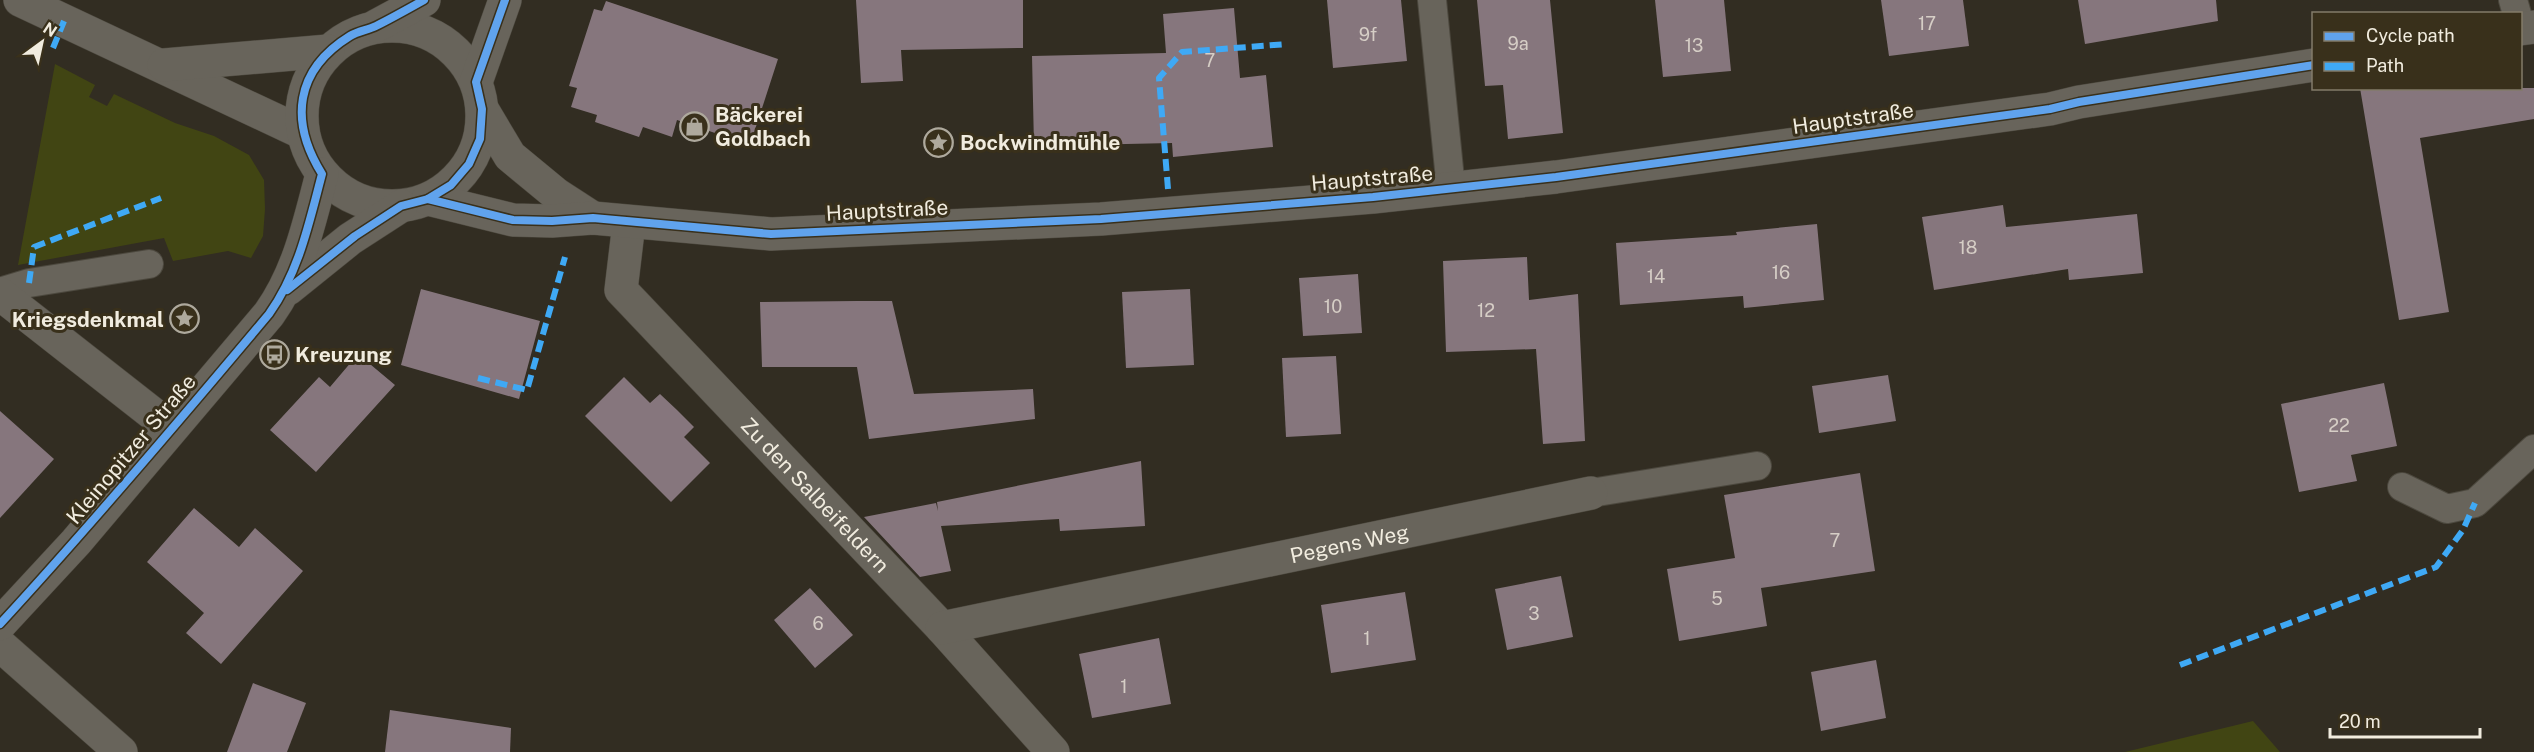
<svg xmlns="http://www.w3.org/2000/svg" width="2534" height="752" viewBox="0 0 2534 752" font-family="'Public Sans',sans-serif">
	<style>
		.green { fill: #414513 }
		.building { fill: #86767d }
		.lines { fill: none; stroke-linecap: round; stroke-linejoin: round }
		.lane-casing { stroke: #4c483e; stroke-width: 30 }
		.street-casing { stroke: #4c483e; stroke-width: 34 }
		.secondary-casing { stroke: #4c483e; stroke-width: 34 }
		.lane { stroke: #68645b; stroke-width: 28 }
		.street { stroke: #68645b; stroke-width: 33 }
		.secondary { stroke: #68645b; stroke-width: 33 }
		.quiet { stroke: #3fa9f5; stroke-width: 6; stroke-dasharray: 12 6; stroke-linecap: butt }
		.cycleway-casing { stroke: #39301b; stroke-width: 11 }
		.cycleway { stroke: #60a3ed; stroke-width: 8 }
		.labels { text-anchor: middle; dominant-baseline: central; stroke-width: 6; stroke-linejoin: round; paint-order: stroke }
		.number-label { font-size: 18px; fill: #d6cec6 }
		.poi-label { font-size: 21px; font-weight: bold; fill: #f1ecdf; stroke: #39301b; text-anchor: start }
		.street-label { font-size: 21px; fill: #f1ecdf; stroke: #39301b }
	</style>
	<rect width="100%" height="100%" fill="#322d22"/>
	<g class="green">
		<polygon points="55,64 95,85 89,97 107,106 114,94 175,123 214,136 249,155 264,180 265,209 263,236 251,258 228,251 173,261 164,238 18,265"/>
		<polygon points="2253,721 2280,752 2125,752"/>
	</g>
	<g class="building">
		<polygon points="856,0 1023,0 1023,48 901,50 903,81 861,83"/>
		<polygon points="1327,0 1401,0 1407,61 1333,68"/>
		<polygon points="1477,0 1550,0 1563,133 1508,139 1503,85 1485,86"/>
		<polygon points="1655,0 1724,0 1731,71 1663,77"/>
		<polygon points="1881,0 1963,0 1969,46 1889,56"/>
		<polygon points="2078,0 2216,0 2218,21 2085,44"/>
		<polygon points="606,1 778,59 750,145 677,120 672,137 643,127 639,137 595,122 597,115 571,107 577,88 569,86 594,9 602,11"/>
		<polygon points="1234,8 1240,78 1266,75 1273,147 1173,157 1172,143 1034,146 1032,56 1166,53 1163,14"/>
		<polygon points="2360,88 2534,88 2534,119 2420,138 2449,312 2399,320"/>
		<polygon points="2003,205 2006,227 2137,214 2143,273 2069,280 2068,269 1934,290 1922,217"/>
		<polygon points="1817,224 1824,300 1744,308 1743,296 1620,305 1616,243 1737,235 1736,232"/>
		<polygon points="1527,257 1529,300 1578,294 1585,441 1543,444 1536,349 1446,352 1443,261"/>
		<polygon points="1358,274 1362,333 1303,336 1299,278"/>
		<polygon points="421,289 540,321 519,399 401,365"/>
		<polygon points="1190,289 1194,365 1126,368 1122,292"/>
		<polygon points="856,301 892,301 914,394 1033,389 1035,419 869,439 857,367 762,367 760,302"/>
		<polygon points="358,354 395,385 316,472 270,430 319,377 330,387"/>
		<polygon points="1336,356 1341,434 1286,437 1282,358"/>
		<polygon points="1888,375 1896,421 1819,433 1812,386"/>
		<polygon points="624,377 650,403 660,394 677,410 694,427 684,437 710,463 671,502 585,416"/>
		<polygon points="2384,383 2397,446 2351,455 2357,481 2299,492 2281,404"/>
		<polygon points="0,411 54,459 0,518"/>
		<polygon points="1141,461 1145,526 1060,531 1059,519 941,526 951,571 920,577 864,517 936,503 938,511 937,502"/>
		<polygon points="1860,473 1875,571 1761,588 1767,626 1679,641 1667,569 1735,558 1724,495"/>
		<polygon points="194,508 239,547 255,528 303,571 221,664 186,633 204,613 147,562"/>
		<polygon points="1561,576 1573,637 1507,650 1495,589"/>
		<polygon points="810,588 853,635 815,668 774,620"/>
		<polygon points="1405,592 1416,660 1331,673 1321,605"/>
		<polygon points="1159,638 1171,704 1092,718 1079,654"/>
		<polygon points="1876,660 1886,718 1821,731 1811,672"/>
		<polygon points="253,683 306,703 287,752 227,752"/>
		<polygon points="390,710 511,728 510,752 385,752"/>
	</g>
	<g class="lines">
		<defs>
			<g id="lane">
				<polyline points="1432,0 1451,189"/>
				<polyline points="2513,0 2517,14"/>
				<polyline points="0,292 29,283 149,264"/>
				<polyline points="2402,487 2447,509 2475,503 2534,449"/>
				<polyline points="1591,493 1757,466"/>
			</g>
			<g id="street">
				<path id="s1" d="M 629,223 L 621,290 L 942,628 L 1053,752"/>
				<polyline points="0,294 171,428"/>
				<path id="s2" d="M 942,628 L 1591,493"/>
				<polyline points="0,645 121,752"/>
			</g>
			<g id="secondary">
				<polyline points="20,0 303,133"/>
				<circle cx="392" cy="116" r="90"/>
				<polyline points="376,26 424,0"/>
				<polyline points="2520,29 2534,27"/>
				<polyline points="164,65 328,51"/>
				<polyline points="476,82 505,0"/>
				<polyline points="482,109 510,156 556,194 593,218"/>
				<polyline points="428,199 513,220 552,221 593,218 771,234 1101,219 1373,197 1556,177 2050,109 2079,102 2314,65"/>
				<polyline points="288,289 350,239 401,206"/>
				<path d="M 0,624 L 76,542 L 269,314 C 299,272 309,223 322,174"/>
			</g>
		</defs>
		<use href="#lane" class="lane-casing"/>
		<use href="#street" class="street-casing"/>
		<use href="#secondary" class="secondary-casing"/>
		<use href="#lane" class="lane"/>
		<use href="#street" class="street"/>
		<use href="#secondary" class="secondary"/>
		<g class="quiet">
			<polyline points="53,48 64,21"/>
			<polyline points="1168,189 1159,78 1182,52 1287,44"/>
			<polyline points="29,283 34,247 161,198"/>
			<polyline points="478,378 527,390 565,257"/>
			<polyline points="2180,665 2436,567 2463,530 2475,503"/>
		</g>
		<defs>
			<g id="cycleway">
				<polyline points="428,199 513,220 552,221 593,218 771,234 1101,219 1373,197 1556,177 2050,109 2079,102 2314,65"/>
				<polyline points="287,290 355,236 401,206 428,199 451,185 469,164 480,139 482,109 476,82 505,0"/>
				<path d="M 0,624 C 93,523 181,419 269,314 C 299,272 309,223 322,174 C 289,121 295,70 350,36 C 358,31 368,30 376,26 C 392,18 408,9 424,0"/>
			</g>
		</defs>
		<use href="#cycleway" class="cycleway-casing"/>
		<use href="#cycleway" class="cycleway"/>
	</g>
	<defs>
		<symbol id="shop-ring" viewBox="-11 -11 22 22"><circle r="9.5" fill="#39301b" stroke="#aea99d" stroke-width="1.5"/><path d="M-5-2.5h2.3a2.7 3.5 0 0 1 5.4 0H5L5.5 6h-11ZM-1.5-2.5h3a1.5 2.3 0 0 0-3 0Z" fill="#aea99d"/></symbol>
		<symbol id="sight-ring" viewBox="-11 -11 22 22"><circle r="9.5" fill="#39301b" stroke="#aea99d" stroke-width="1.5"/><path d="M0-6L1.8-2.2L6-1.7L2.9 1.2L3.7 5.4L0 3.3L-3.7 5.4L-2.9 1.2L-6-1.7L-1.8-2.2Z" fill="#aea99d"/></symbol>
		<symbol id="bus-ring" viewBox="-11 -11 22 22"><circle r="9.5" fill="#39301b" stroke="#aea99d" stroke-width="1.5"/><path d="M-5-6H5V4H4V6H2V4H-2V6H-4V4H-5ZM-3.5-4V0h7V-4ZM-3.5 1.2v1.5H-2V1.2ZM2 1.2v1.5H3.5V1.2Z" fill="#aea99d"/></symbol>
	</defs>
	<g fill-rule="evenodd">
		<use href="#shop-ring" x="678" y="110" width="33" height="33"/>
		<use href="#sight-ring" x="922" y="126" width="33" height="33"/>
		<use href="#sight-ring" x="168" y="302" width="33" height="33"/>
		<use href="#bus-ring" x="258" y="338" width="33" height="33"/>
	</g>
	<g class="labels">
		<g class="number-label">
			<text x="1927" y="23">17</text>
			<text x="1368" y="34">9f</text>
			<text x="1518" y="43">9a</text>
			<text x="1694" y="45">13</text>
			<text x="1210" y="60">7</text>
			<text x="1968" y="247">18</text>
			<text x="1781" y="272">16</text>
			<text x="1656" y="276">14</text>
			<text x="1333" y="306">10</text>
			<text x="1486" y="310">12</text>
			<text x="2339" y="425">22</text>
			<text x="1835" y="540">7</text>
			<text x="1717" y="598">5</text>
			<text x="1534" y="613">3</text>
			<text x="818" y="623">6</text>
			<text x="1367" y="638">1</text>
			<text x="1124" y="686">1</text>
		</g>
		<g class="poi-label">
			<text x="715" y="114">Bäckerei<tspan x="715" dy="24">Goldbach</tspan></text>
			<text x="960" y="142">Bockwindmühle</text>
			<text x="164" y="319" text-anchor="end">Kriegsdenkmal</text>
			<text x="295" y="354">Kreuzung</text>
		</g>
		<g class="street-label">
			<text transform="translate(1853 118) rotate(-8)">Hauptstraße</text>
			<text transform="translate(1372 178) rotate(-5)">Hauptstraße</text>
			<text transform="translate(887 210) rotate(-3)">Hauptstraße</text>
			<text transform="translate(131 449) rotate(-50)">Kleinopitzer Straße</text>
			<text stroke="none"><textPath href="#s1" startOffset="350">Zu den Salbeifeldern</textPath></text>
			<text stroke="none"><textPath href="#s2" startOffset="416">Pegens Weg</textPath></text>
		</g>
	</g>
	<rect x="2312" y="12" width="210" height="78" fill="#39301b" stroke="#837b69" stroke-width="1.5"/>
	<rect x="2324" y="32" width="30" height="9" fill="#60a3ed" stroke="#837b69" stroke-width="1.5"/>
	<text x="2366" y="42" font-size="18" fill="#f1ecdf">Cycle path</text>
	<rect x="2324" y="62" width="30" height="9" fill="#3fa9f5" stroke="#837b69" stroke-width="1.5"/>
	<text x="2366" y="72" font-size="18" fill="#f1ecdf">Path</text>
	<g transform="translate(42 42) rotate(33)" stroke="#39301b" stroke-width="4.5" paint-order="stroke">
	<path d="M0-4.5L10 22L0 15L-10 22Z" fill="#f1ecdf"/>
	<text y="-9" font-size="16" font-weight="bold" text-anchor="middle" fill="#f1ecdf">N</text>
	</g>
	<path d="M2330 728v9h150v-9" fill="none" stroke="#f1ecdf" stroke-width="3"/>
	<text x="2339" y="728" font-size="18" fill="#f1ecdf" stroke="#39301b" stroke-width="4.5" paint-order="stroke">20 m</text>
</svg>
